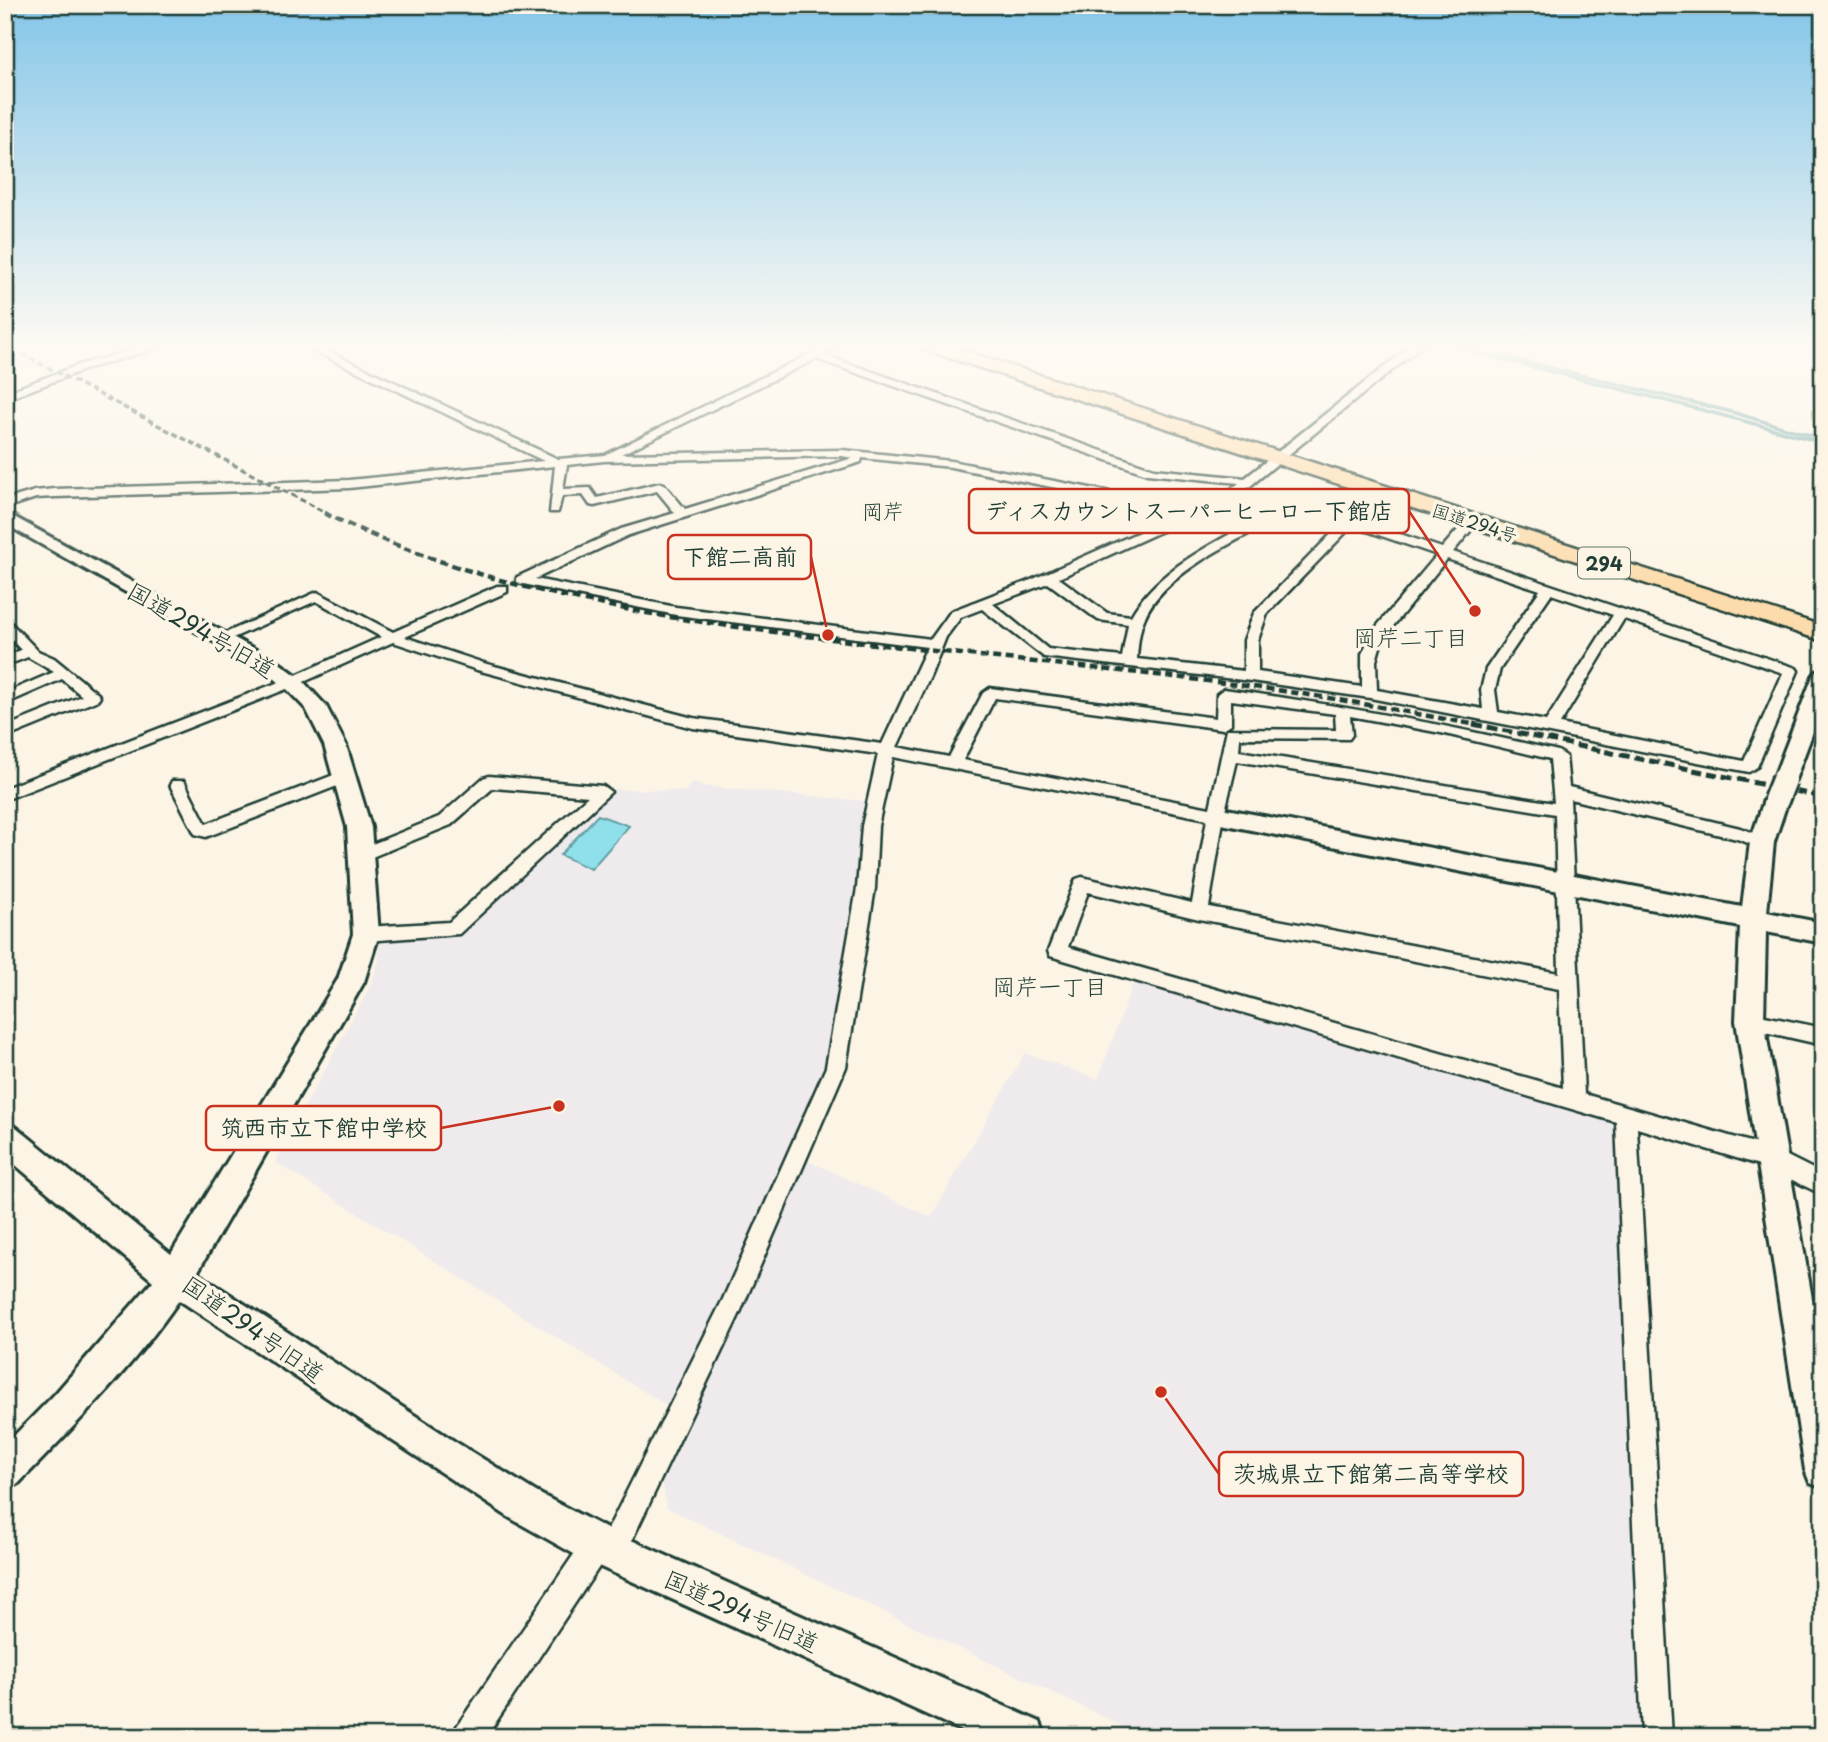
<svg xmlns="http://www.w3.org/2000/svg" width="1828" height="1742" viewBox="0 0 1828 1742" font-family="'Playpen Sans','Klee One',sans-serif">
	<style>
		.built { fill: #efeaec }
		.water { fill: #90e0eb; stroke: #639fa2; stroke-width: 2 }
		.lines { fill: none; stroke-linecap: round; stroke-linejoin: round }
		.stream { stroke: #639fa2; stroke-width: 3.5 }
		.street-casing { stroke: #1f3d34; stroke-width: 5 }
		.secondary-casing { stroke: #1f3d34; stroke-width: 6 }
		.highway-casing { stroke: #1f3d34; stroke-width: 5 }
		.street { fill: #fcf5e5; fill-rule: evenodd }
		.secondary { fill: #fcf5e5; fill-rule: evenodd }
		.highway { fill: #fcdcac; fill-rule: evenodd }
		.rail-far2 { stroke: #1f3d34; stroke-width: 3.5; stroke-dasharray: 6 3.5; stroke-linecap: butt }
		.rail-far1 { stroke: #1f3d34; stroke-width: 4.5; stroke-dasharray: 8 4.5; stroke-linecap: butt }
		.rail { stroke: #1f3d34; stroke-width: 5; stroke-dasharray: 10 5; stroke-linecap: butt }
		.secondary-bridge-casing { stroke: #1f3d34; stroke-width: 30; stroke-linecap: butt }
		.secondary-bridge { stroke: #fcf5e5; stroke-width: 24 }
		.labels { text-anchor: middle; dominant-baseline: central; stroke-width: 7; stroke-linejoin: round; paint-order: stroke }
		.far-street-label { font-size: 18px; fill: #1f3d34; stroke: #fcf5e5 }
		.shield { fill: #fcf5e5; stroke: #617469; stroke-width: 2 }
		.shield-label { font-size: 19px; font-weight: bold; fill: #1f3d34 }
		.far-quarter-label { font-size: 21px; fill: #1f3d34; stroke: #fcf5e5 }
		.neighbourhood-label { font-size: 23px; fill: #1f3d34; stroke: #fcf5e5 }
		.near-street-label { font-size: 24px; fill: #1f3d34; stroke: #fcf5e5 }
		.leader { fill: none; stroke: #c8321e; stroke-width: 2.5 }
		.callout-dot { fill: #c8321e; stroke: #fcf5e5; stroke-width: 2.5 }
		.callout { fill: #fcf5e5; stroke: #c8321e; stroke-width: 2.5 }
		.callout-label { font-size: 23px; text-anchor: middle; font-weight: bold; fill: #1f3d34 }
	</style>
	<rect width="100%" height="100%" fill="#fcf5e5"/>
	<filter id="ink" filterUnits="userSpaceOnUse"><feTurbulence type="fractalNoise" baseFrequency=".0143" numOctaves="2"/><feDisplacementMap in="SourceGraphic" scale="14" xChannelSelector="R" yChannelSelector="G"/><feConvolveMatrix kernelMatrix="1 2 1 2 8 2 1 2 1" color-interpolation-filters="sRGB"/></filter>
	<g filter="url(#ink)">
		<g class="built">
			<polygon points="693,782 702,786 864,801 870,798 859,888 829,1065 796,1147 669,1407 275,1162 369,988 379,962 378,940 450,937 615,789 686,791"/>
			<polygon points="1139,967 1600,1114 1614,1126 1641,1737 1145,1737 667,1508 660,1469 806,1160 931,1217 1025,1053 1098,1079"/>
		</g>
		<polygon class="water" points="598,815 629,826 591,869 560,855"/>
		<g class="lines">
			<g class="stream">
				<path d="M 1447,345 C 1572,378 1699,407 1823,443"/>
				<polyline points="1494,354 1728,411 1823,439"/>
				<polyline points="1357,388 1412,345"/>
				<polyline points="1287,443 1351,392"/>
			</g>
			<defs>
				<g id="street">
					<polygon points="152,345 168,345 89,368 5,400 5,393 81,364"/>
					<path d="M 302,345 L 315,345 L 558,459 L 605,455 L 828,345 L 841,345 L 824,355 L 1154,469 L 1245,478 L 1412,345 L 1423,345 L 1233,500 L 1205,512 L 1240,529 L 1299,500 L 1442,548 L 1469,517 L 1477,517 L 1477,523 L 1453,552 L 1796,668 L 1798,671 L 1757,767 L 1749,772 L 1370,698 L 1251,681 L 1044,657 L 982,609 L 961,617 L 946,637 L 930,677 L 897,747 L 949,757 L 983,693 L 990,688 L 1216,718 L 1217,694 L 1224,689 C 1339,705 1445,724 1558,751 L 1566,756 L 1569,787 L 1740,828 L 1768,838 L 1771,842 L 1768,846 L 1762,848 L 1737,839 L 1570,799 L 1584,1094 L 1771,1148 L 1823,1174 L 1823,1195 L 1766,1167 L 1637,1128 L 1672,1737 L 1642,1737 L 1616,1122 L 1050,956 L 1048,951 L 1076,879 L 1082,877 L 1192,903 L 1207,819 L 893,757 L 878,826 L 875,888 L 846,1067 L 739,1315 L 622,1561 L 612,1565 L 603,1561 L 486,1737 L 453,1737 L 457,1726 L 587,1535 L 597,1531 L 605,1535 L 723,1299 L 826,1067 L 857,888 L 862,826 L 878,754 L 693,728 L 477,670 L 393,642 L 297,685 L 5,800 L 5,788 L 287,679 L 381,637 L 316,601 L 226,641 L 221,642 L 214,638 L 317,592 L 393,632 L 497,586 L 507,586 L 507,592 L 405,637 L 487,664 L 693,718 L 882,744 L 927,647 L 676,615 L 517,583 L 517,577 L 621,529 L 675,513 L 657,491 L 594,506 L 590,505 L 583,495 L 562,496 L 558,512 L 550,512 L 555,466 L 349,488 L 55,497 L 36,498 L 5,508 L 5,500 L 35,491 L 55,489 L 349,480 L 544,461 ZM 816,359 L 1147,474 L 1239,483 L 1225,494 L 1193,508 L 951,461 L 842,450 L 621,454 ZM 842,456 L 853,458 L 685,509 L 664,484 L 660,483 L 597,498 L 590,488 L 563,489 L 567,465 L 604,461 ZM 862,458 L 951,467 L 1182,513 L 1031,580 L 951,611 L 931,639 L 676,607 L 535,579 L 629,535 L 861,462 ZM 1300,508 L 1342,523 L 1254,613 L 1244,640 L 1244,671 L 1137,659 C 1138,645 1139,630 1145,617 C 1166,568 1255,532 1300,508 ZM 1195,516 L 1230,534 C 1192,555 1153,577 1131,616 L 1107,613 L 1059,578 ZM 1352,526 L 1437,555 L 1372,632 L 1362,654 L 1362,687 L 1258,672 L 1258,640 L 1267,614 ZM 1447,559 L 1540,590 L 1486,669 L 1481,690 L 1483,709 L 1377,690 L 1376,661 L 1382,640 ZM 1048,583 L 1098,620 L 1128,624 L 1122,657 L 1048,649 L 993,604 ZM 1551,594 L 1613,615 L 1546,721 L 1498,712 L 1495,690 L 1500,669 ZM 1624,619 L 1783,673 L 1744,761 L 1560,724 ZM 995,698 L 1223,729 L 1231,724 L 1231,700 L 1335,714 L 1336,730 L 1227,729 L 1210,808 L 963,760 ZM 1350,716 L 1441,733 L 1550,759 L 1554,803 L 1239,751 L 1240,738 L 1349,739 L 1352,735 ZM 1237,761 L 1555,814 L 1559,973 L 1209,907 L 1224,815 ZM 1088,892 L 1199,919 L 1559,989 L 1563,1088 L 1068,947 Z"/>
					<polygon points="5,621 10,622 38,651 54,658 98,694 100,697 98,700 5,738 5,727 82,696 62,679 5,704 5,693 54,672 28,657 5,666 5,657 21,650 5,633"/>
					<polygon points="344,771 352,777 350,781 206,837 195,834 170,785 172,781 184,781 206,824"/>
					<polygon points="489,776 603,786 611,792 459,934 366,941 359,939 357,934 359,929 366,927 449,922 588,796 493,788 451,825 367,859 355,859 352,855 355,851 439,817 483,778"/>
					<polygon points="1750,1013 1823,1028 1823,1045 1743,1027 1740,1021 1743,1015"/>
				</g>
				<g id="secondary">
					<path d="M 5,512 L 278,662 L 299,677 L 326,706 L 346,745 L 371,827 L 379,934 L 364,982 L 197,1273 L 454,1441 L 536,1492 L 611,1531 L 1040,1722 L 1046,1737 L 976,1737 L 583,1559 L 510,1518 L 179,1300 C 133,1367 74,1426 18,1484 L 5,1489 L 5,1445 L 55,1394 L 153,1281 L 5,1156 L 5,1123 L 16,1127 L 171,1254 L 338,979 L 353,934 L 347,827 L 324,745 L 306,709 L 285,687 L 264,670 L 5,524 Z"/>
					<polygon points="1823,670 1823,705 1795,780 1792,785 1784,788 1776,785 1773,780 1813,676 1816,672"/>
					<polygon points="1776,792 1784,794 1788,800 1774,842 1767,912 1823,923 1823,943 1766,932 1764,1021 1823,1362 1823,1488 1810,1483 1805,1470 1736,1021 1740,927 1216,823 1208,821 1204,815 1208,809 1216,807 1742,907 1750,842 1764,800 1768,794"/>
				</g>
				<polygon id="highway" points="919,345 946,345 1823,626 1823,641 922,349"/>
			</defs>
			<use href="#street" class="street-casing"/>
			<use href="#secondary" class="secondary-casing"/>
			<use href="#highway" class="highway-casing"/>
			<use href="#street" class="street"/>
			<use href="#secondary" class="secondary"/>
			<use href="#highway" class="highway"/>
			<polyline class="rail-far2" points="5,345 328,514"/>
			<path class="rail-far1" d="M 324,513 C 519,609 723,626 935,651 C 1055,665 1176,675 1296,693 C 1358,702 1421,715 1483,726"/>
			<polyline class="rail" points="1473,724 1823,797"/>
			<defs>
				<polyline id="secondary-bridge" points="1776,800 1784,780"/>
			</defs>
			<use href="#secondary-bridge" class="secondary-bridge-casing"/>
			<use href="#secondary-bridge" class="secondary-bridge"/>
		</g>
	</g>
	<linearGradient id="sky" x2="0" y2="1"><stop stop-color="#85c6e9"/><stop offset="0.59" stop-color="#fefaf3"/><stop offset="1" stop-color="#fefaf3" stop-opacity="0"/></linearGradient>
	<rect width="1828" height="589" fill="url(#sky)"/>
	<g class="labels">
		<g class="far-street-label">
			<text transform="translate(1475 522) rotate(18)">国道294号</text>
		</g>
		<rect class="shield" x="1578" y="547.5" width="52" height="31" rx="5"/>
		<g class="shield-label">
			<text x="1604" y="563">294</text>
		</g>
		<g class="far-quarter-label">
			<text x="883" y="510">岡芹</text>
		</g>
		<g class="neighbourhood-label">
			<text x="1411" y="636">岡芹二丁目</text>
			<text x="1050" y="985">岡芹一丁目</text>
		</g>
		<g class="near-street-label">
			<text transform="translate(202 629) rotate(30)">国道294号旧道</text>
			<text transform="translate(254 1328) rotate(35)">国道294号旧道</text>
			<text transform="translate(742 1610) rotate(24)">国道294号旧道</text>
		</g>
	</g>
	<path class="leader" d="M1475 611L1409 511M828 635L811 557M559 1106L441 1128M1161 1392L1219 1474"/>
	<g class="callout-dot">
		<circle cx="1475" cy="611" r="7"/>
		<circle cx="828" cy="635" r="7"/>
		<circle cx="559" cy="1106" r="7"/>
		<circle cx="1161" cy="1392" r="7"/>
	</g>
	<g class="callout">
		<rect x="969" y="489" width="440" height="44" rx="7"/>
		<rect x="668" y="535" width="143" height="44" rx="7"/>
		<rect x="206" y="1106" width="235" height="44" rx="7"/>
		<rect x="1219" y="1452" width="304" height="44" rx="7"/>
	</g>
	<g class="callout-label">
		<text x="1189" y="519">ディスカウントスーパーヒーロー下館店</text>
		<text x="740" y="565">下館二高前</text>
		<text x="324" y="1136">筑西市立下館中学校</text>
		<text x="1371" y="1482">茨城県立下館第二高等学校</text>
	</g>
	<rect width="1828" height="1742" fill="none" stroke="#fcf5e5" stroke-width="28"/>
	<rect x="14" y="14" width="1800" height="1714" fill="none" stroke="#1f3d34" stroke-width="2.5" filter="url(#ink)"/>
</svg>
